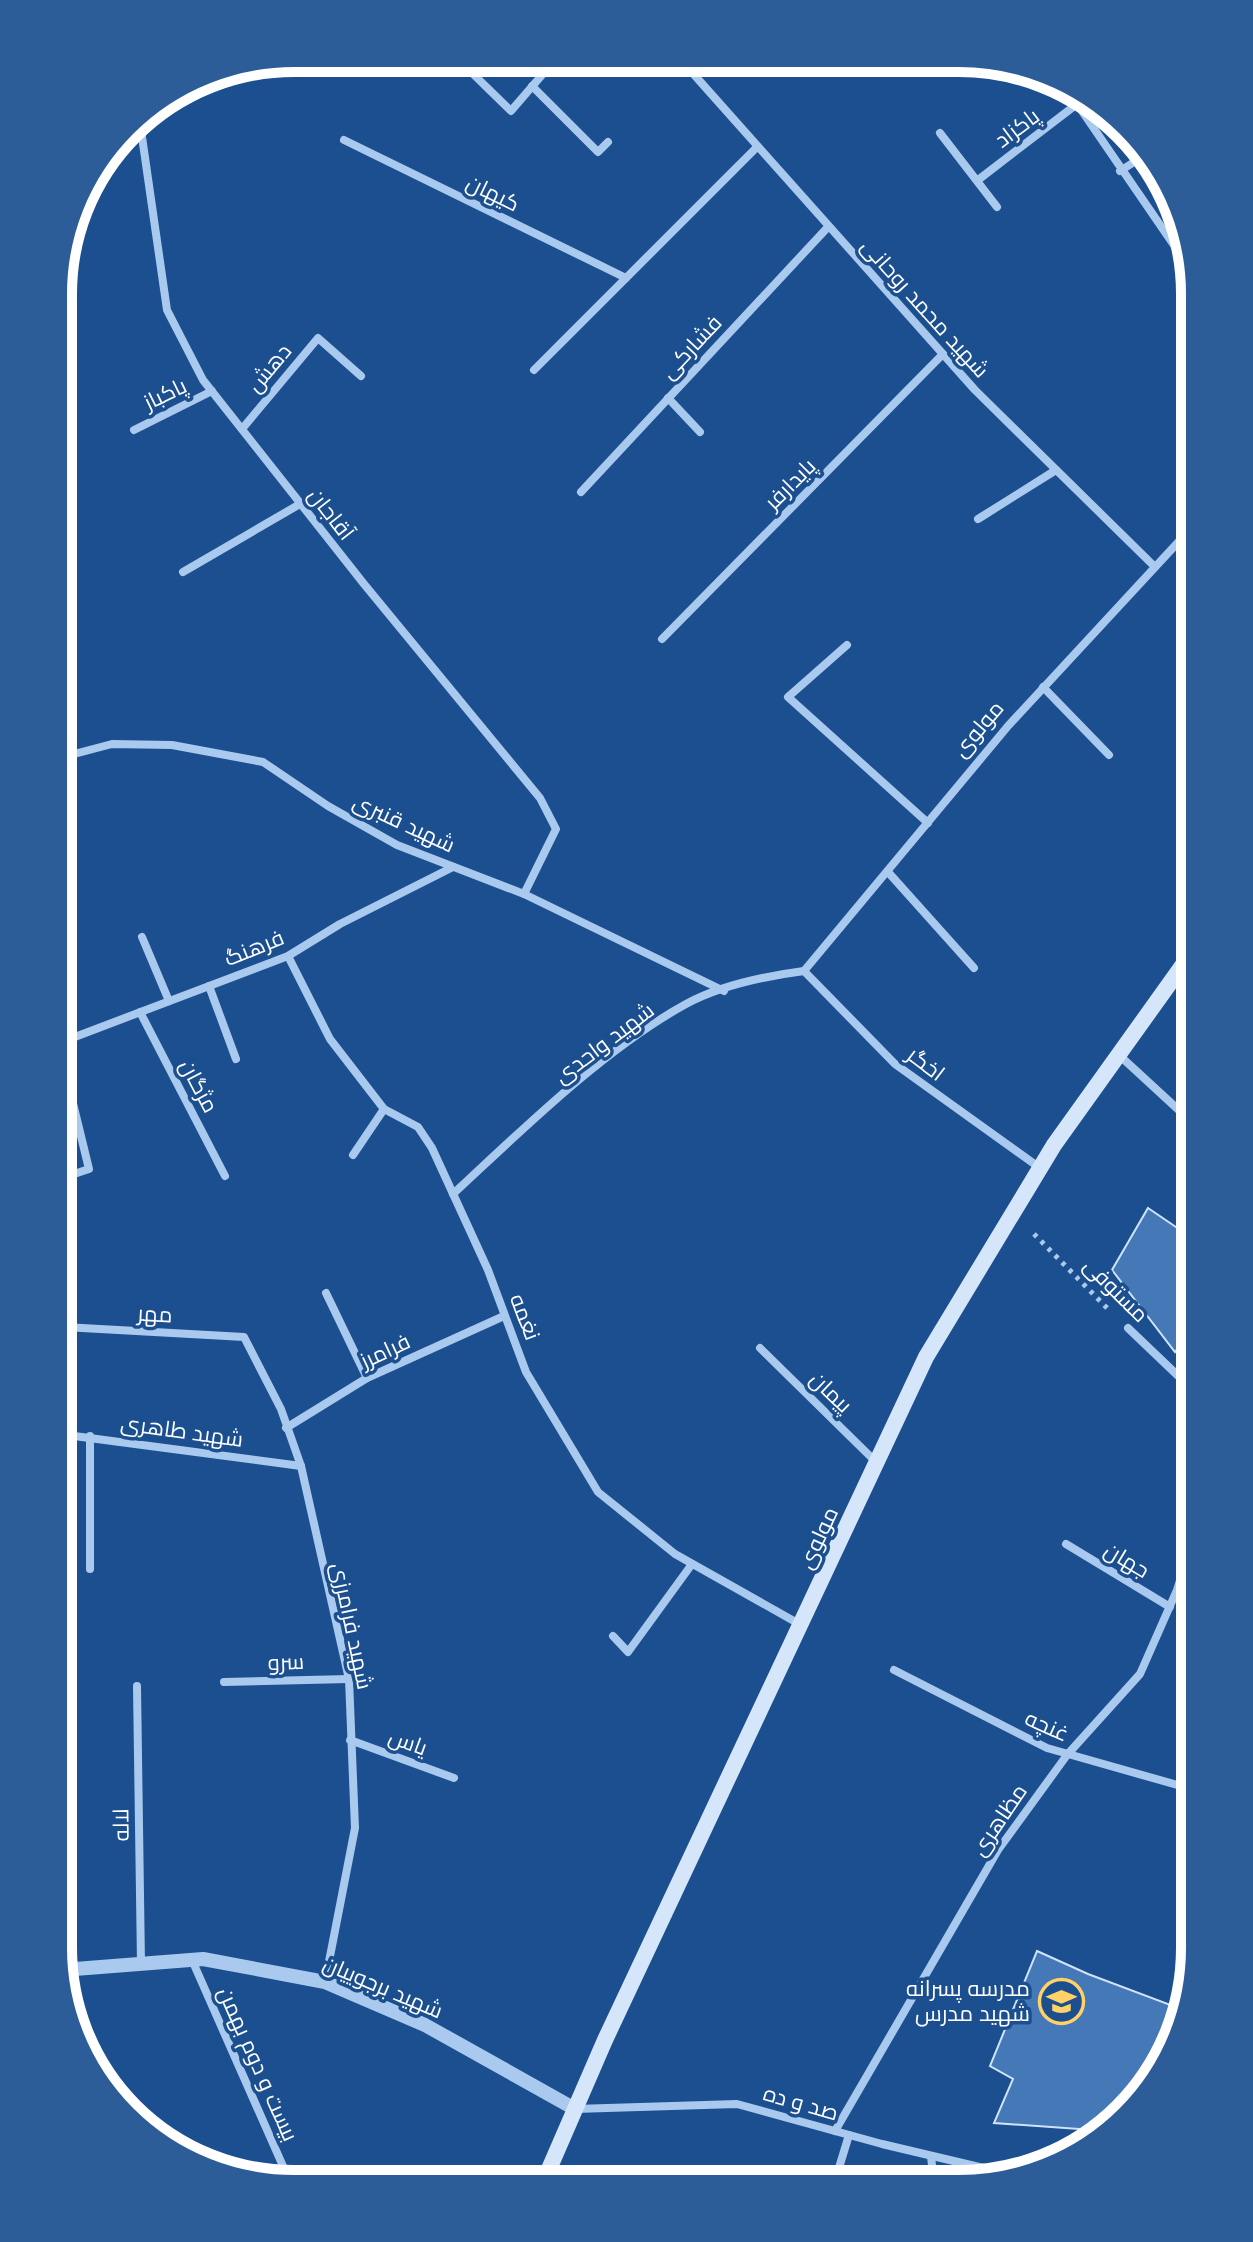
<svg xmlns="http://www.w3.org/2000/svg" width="1253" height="2242" viewBox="0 0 1253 2242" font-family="'Fira Sans',Cairo,sans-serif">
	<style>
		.building { fill: #4478b7; stroke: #cfe3fa; stroke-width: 2 }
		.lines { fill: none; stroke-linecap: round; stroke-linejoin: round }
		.path { stroke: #a9c9ee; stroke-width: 5; stroke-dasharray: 4 6; stroke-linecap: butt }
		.minor { stroke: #a9c9ee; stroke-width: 8 }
		.tertiary { stroke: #a9c9ee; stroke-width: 14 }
		.secondary { stroke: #d6e6fa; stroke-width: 16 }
		.labels { text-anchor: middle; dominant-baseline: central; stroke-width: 7; stroke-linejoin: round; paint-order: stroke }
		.street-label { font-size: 22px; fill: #fff; stroke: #1b4f8f }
		.poi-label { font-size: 22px; fill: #fff; stroke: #1b4f8f; text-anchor: end }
		.rim { fill: none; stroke: #fff; stroke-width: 10 }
	</style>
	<rect width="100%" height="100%" fill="#1b4f8f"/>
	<g class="building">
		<polygon points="1148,1208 1195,1240 1195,1325 1175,1352 1112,1270"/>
		<polygon points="1037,1951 1088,1974 1184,2010 1177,2038 1146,2092 1093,2130 994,2123 1013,2079 990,2066"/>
	</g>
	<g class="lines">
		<polyline class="path" points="1034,1234 1111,1312"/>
		<g class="minor">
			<polyline points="681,60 975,390 1155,567"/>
			<polyline points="468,69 511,111 555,60"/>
			<polyline points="532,86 598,152 608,142"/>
			<polyline points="1071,95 1191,270"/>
			<polyline points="139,116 167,310 203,380 364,584 540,798 556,829 524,894"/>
			<polyline points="940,133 997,207"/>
			<polyline points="344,140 626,278"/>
			<polyline points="1120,171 1142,157"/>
			<polyline points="978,180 1077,104"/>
			<polyline points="534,370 757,147"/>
			<polyline points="668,398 700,432"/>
			<polyline points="242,429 318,338 361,376"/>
			<polyline points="134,430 212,391"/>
			<polyline points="581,492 828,227"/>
			<polyline points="978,519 1056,470"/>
			<polyline points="183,572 300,504"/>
			<polyline points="662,639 943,354"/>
			<polyline points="847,645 788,697 928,823"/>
			<polyline points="1043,687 1109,755"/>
			<polyline points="59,758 112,744 172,745 263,762 328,806 397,845 524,894 724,991"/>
			<polyline points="888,872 974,968"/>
			<polyline points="142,937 169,1001"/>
			<polyline points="288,956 330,1039 384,1109 418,1127 432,1148 488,1270 526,1372 598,1492 675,1554 801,1625"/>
			<polyline points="804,971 1008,726 1195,524"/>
			<polyline points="804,971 895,1064 1040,1168"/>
			<polyline points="209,986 236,1059"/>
			<polyline points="140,1012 225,1176"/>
			<polyline points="59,1043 288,956 340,924 453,867"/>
			<polyline points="1119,1055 1195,1125"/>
			<polyline points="353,1155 384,1109"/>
			<polyline points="59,1179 89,1169 59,1046"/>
			<path d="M 453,1194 C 522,1130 604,1049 686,1004 C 721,985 766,976 804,971"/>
			<polyline points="326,1293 367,1378"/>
			<polyline points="64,1327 244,1337 281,1409 301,1466 349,1679 355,1828 325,1982"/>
			<polyline points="1128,1328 1195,1392"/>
			<polyline points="760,1348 876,1462"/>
			<polyline points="1186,1384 1195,1369"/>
			<polyline points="286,1428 367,1378 504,1316"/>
			<polyline points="59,1434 301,1466"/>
			<polyline points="90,1436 90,1569"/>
			<polyline points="1066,1544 1170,1607"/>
			<polyline points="613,1636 628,1652 692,1564"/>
			<polyline points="894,1670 1047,1748 1195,1790"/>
			<polyline points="224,1682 349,1679"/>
			<polyline points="137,1686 141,1964"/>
			<polyline points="350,1740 454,1778"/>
			<polyline points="192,1960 290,2182"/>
			<polyline points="575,2109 737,2104 882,2144 1013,2175"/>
			<polyline points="835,2131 998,1850 1067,1755 1140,1674 1177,1590 1195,1534"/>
			<polyline points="931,2156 934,2184"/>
			<polyline points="834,2184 849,2135"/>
		</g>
		<polyline class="tertiary" points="62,1970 203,1959 325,1982 425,2025 575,2109"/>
		<polyline class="secondary" points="543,2183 605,2040 926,1357 1054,1145 1195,948"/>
	</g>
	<defs>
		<symbol id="school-ring" viewBox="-11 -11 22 22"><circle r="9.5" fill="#1b4f8f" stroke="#ffd166" stroke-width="1.5"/><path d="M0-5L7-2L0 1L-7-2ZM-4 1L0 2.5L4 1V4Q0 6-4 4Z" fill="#ffd166"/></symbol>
	</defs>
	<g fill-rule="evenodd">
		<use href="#school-ring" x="1036" y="1976" width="51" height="51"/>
	</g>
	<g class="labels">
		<g class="street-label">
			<text transform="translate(1017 128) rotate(-37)">پاکزاد</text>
			<text transform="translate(493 193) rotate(26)">کیهان</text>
			<text transform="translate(925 308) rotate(48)">شهید محمد روحانی</text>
			<text transform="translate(691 347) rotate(-47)">فشارکی</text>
			<text transform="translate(269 368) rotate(-50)">دهش</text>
			<text transform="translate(165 394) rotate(-26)">پاکباز</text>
			<text transform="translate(790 484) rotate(-45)">پایدارفر</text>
			<text transform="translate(331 514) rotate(52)">آقاجان</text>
			<text transform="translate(978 729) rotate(-50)">مولوی</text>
			<text transform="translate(404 823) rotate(25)">شهید قنبری</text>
			<text transform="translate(254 948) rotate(-22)">فرهنگ</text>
			<text transform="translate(604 1043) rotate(-37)">شهید واحدی</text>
			<text transform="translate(926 1064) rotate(37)">اخگر</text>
			<text transform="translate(199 1086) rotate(62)">مژگان</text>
			<text transform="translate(1116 1290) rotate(45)">مستوفی</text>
			<text transform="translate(155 1314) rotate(3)">مهر</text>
			<text transform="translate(525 1317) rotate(69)">نغمه</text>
			<text transform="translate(385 1351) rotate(-25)">فرامرز</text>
			<text transform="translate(831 1392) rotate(44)">پیمان</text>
			<text transform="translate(182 1431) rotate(8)">شهید طاهری</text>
			<text transform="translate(818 1538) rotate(-65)">مولوی</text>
			<text transform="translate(1127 1560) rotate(31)">جهان</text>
			<text transform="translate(352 1626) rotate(78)">شهید فرامرزی</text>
			<text transform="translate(286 1662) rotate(-2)">سرو</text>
			<text transform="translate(1047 1726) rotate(24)">غنچه</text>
			<text transform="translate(408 1742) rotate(20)">یاس</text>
			<text transform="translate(999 1820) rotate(-56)">مظاهری</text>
			<text transform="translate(121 1825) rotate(-91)">لاله</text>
			<text transform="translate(383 1987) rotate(23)">شهید برجوییان</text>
			<text transform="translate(258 2064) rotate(66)">بیست و دوم بهمن</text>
			<text transform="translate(801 2103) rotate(16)">صد و ده</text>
		</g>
		<g class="poi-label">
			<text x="1030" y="1988">مدرسه پسرانه<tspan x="1030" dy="25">شهید مدرس</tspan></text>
		</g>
	</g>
	<path d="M0 0H1253V2242H0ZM294 72H959A222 222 0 0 1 1181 294V1948A222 222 0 0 1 959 2170H294A222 222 0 0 1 72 1948V294A222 222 0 0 1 294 72Z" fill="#2d5d98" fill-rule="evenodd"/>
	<path class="rim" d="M294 72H959A222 222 0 0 1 1181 294V1948A222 222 0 0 1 959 2170H294A222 222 0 0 1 72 1948V294A222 222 0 0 1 294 72Z"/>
</svg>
